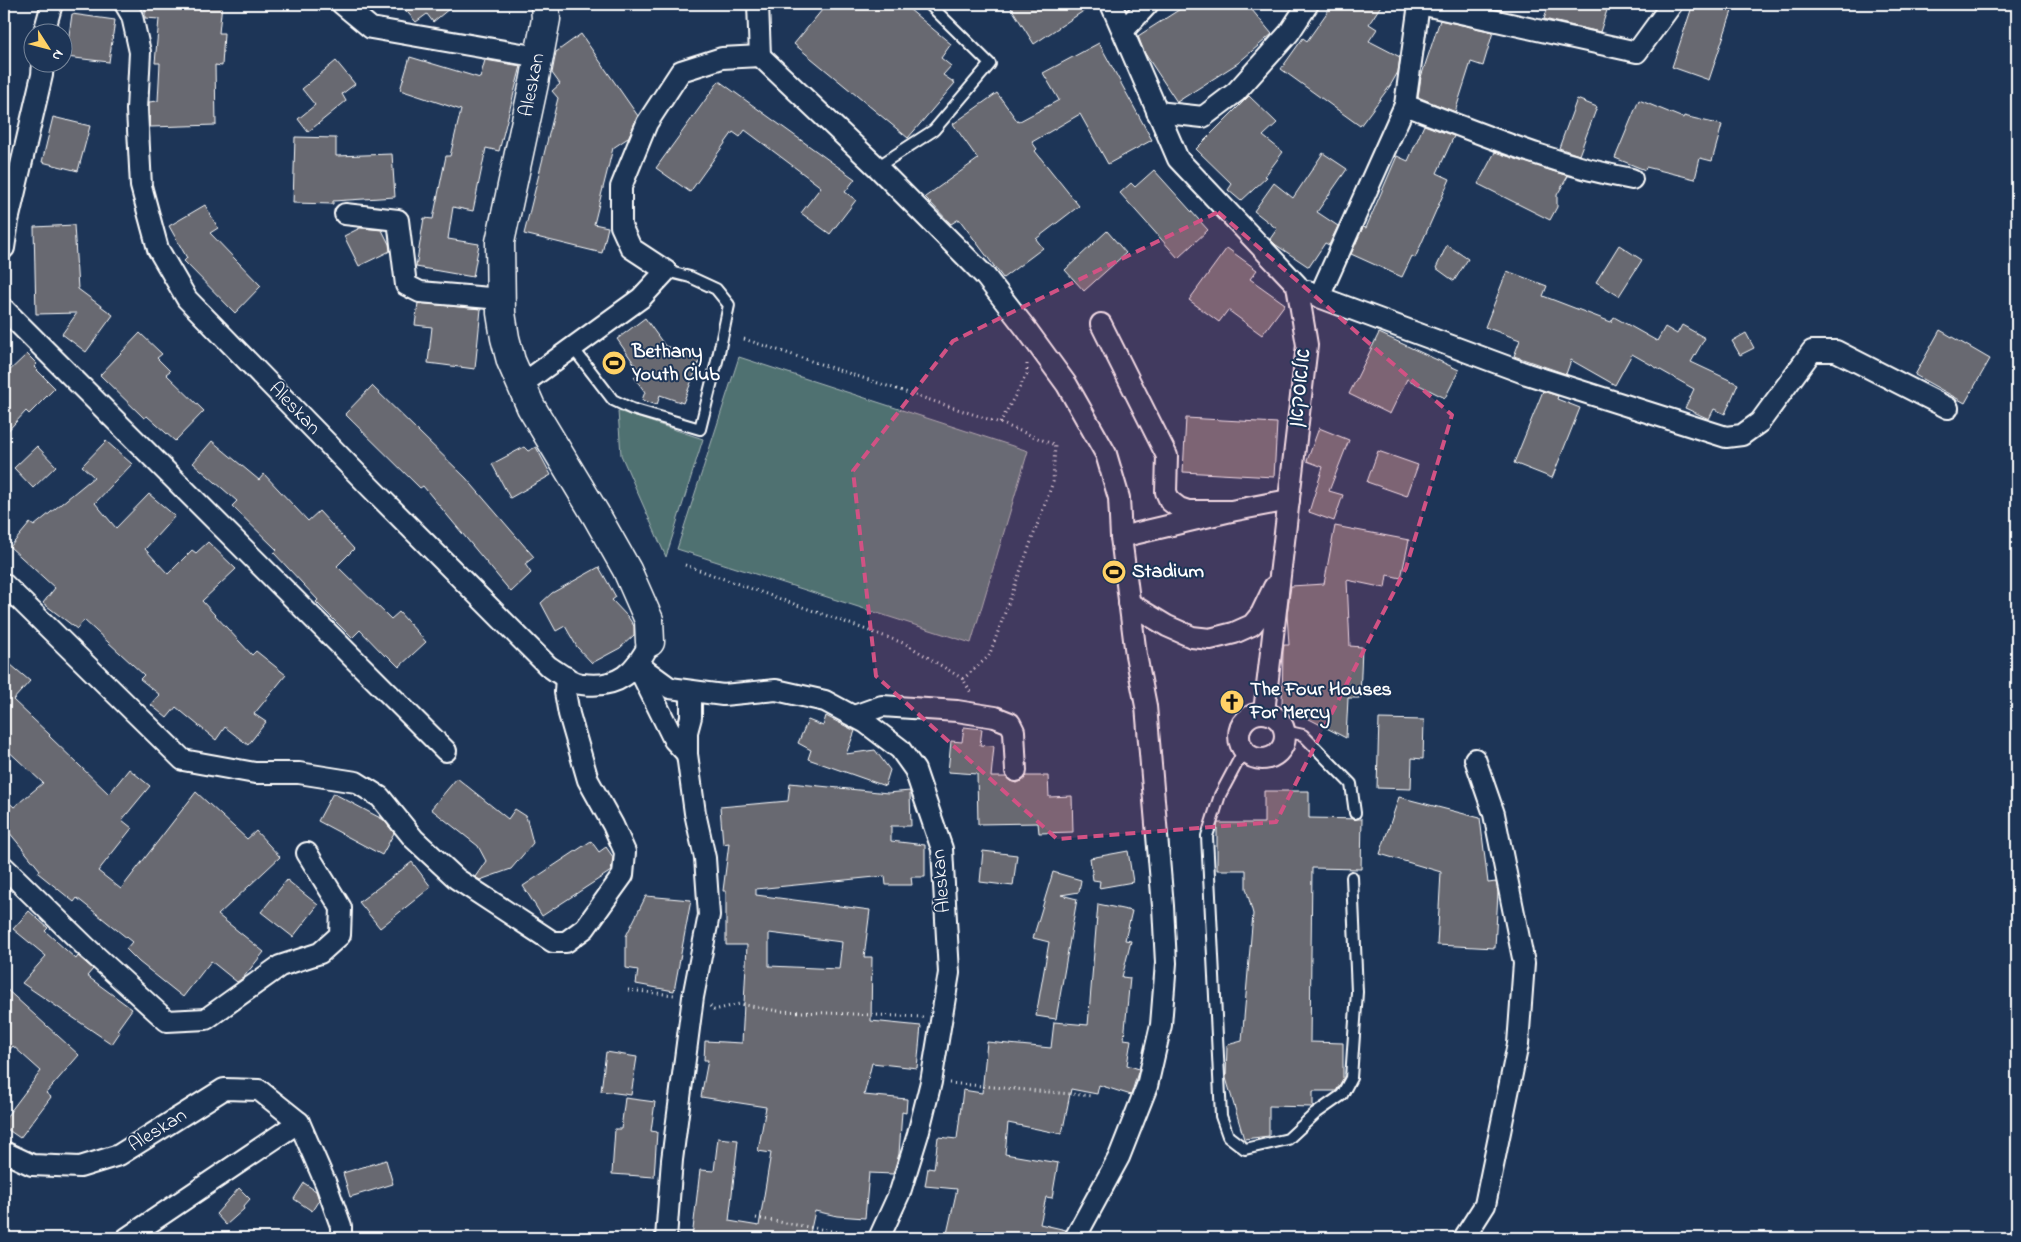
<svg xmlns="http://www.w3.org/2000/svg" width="2021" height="1242" viewBox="0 0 2021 1242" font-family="'Indie Flower','Playpen Sans Hebrew',sans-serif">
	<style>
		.green { fill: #507171; stroke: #a8b8b8 }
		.building { fill: #686971; stroke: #fff; fill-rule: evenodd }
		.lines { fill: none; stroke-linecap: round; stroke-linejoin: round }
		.lane-casing { stroke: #fff; stroke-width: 14 }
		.street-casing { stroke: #fff; stroke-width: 24 }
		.secondary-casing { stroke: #fff; stroke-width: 31 }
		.path { stroke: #fff; stroke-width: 3; stroke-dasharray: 1 4; stroke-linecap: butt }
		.lane { stroke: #1d3557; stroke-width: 10 }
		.street { stroke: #1d3557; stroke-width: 20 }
		.secondary { stroke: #1d3557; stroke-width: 28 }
		.marked { fill: #d15284; fill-opacity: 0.2; stroke: #d15284; stroke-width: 4; stroke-dasharray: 10 6; stroke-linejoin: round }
		.labels { text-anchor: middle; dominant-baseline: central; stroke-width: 4; stroke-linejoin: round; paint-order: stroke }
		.street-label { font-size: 20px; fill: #fff; stroke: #1d3557 }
		.poi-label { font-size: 20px; font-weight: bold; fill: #fff; stroke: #1d3557; text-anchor: start }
	</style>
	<rect width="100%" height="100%" fill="#1d3557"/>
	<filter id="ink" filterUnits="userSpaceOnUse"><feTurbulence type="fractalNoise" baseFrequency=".02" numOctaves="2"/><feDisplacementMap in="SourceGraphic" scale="10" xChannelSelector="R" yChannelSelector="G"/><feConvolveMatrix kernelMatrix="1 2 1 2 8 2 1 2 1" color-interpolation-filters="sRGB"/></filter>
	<g filter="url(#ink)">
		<g class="green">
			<polygon points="739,357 1028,451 971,643 677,549"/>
			<polygon points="618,411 703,439 666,557 621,455"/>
		</g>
		<g class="building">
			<polygon points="145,4 222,4 219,33 224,33 222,66 215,65 216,125 150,127 149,102 158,101 160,63 155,63 159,19 145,18"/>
			<polygon points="400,4 455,4 433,22 427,14 416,22"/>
			<polygon points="827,4 903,4 951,44 941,58 951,66 943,75 955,83 908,138 794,44"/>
			<polygon points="1010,4 1094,4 1034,44 1010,6 1012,6"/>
			<polygon points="1188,4 1247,4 1272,34 1238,63 1177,102 1144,52 1138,36"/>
			<polygon points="1333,4 1382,4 1369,24 1377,29 1369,41 1400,57 1398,72 1390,86 1360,126 1281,69 1303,38 1307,41"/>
			<polygon points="1549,4 1609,4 1600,32 1544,19"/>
			<polygon points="1693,4 1721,4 1733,8 1709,80 1672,67"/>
			<polygon points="72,14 115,20 109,62 66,57"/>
			<polygon points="1440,20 1493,32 1483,66 1471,62 1455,112 1418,97 1421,77"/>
			<polygon points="581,34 638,116 628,138 613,148 594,224 608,227 602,253 524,234 558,98 552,91 560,84 552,73 556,52"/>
			<polygon points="1099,43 1152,140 1108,164 1080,114 1032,142 1037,149 1035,151 1079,206 1036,239 1043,248 1003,278 959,219 951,224 925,197 978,159 953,124 997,93 1018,122 1059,100 1043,73"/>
			<polygon points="410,57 480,78 485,60 521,66 499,151 486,148 473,211 453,207 448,239 479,244 473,277 416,267 424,218 433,219 446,156 450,156 461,110 400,90"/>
			<polygon points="336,61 355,84 342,94 346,101 308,132 298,119 315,105 302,89"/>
			<polygon points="719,81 855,179 845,192 856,200 830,234 801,213 821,187 745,130 740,137 733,132 690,192 656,168"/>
			<polygon points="1249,96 1277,123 1263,136 1283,152 1265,176 1267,177 1241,201 1228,190 1232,184 1196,149"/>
			<polygon points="1577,99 1597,107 1579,155 1559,148"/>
			<polygon points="1639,100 1683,118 1684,116 1722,125 1712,161 1700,158 1695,179 1646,167 1645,170 1615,158"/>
			<polygon points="53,117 90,126 78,171 42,162"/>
			<polygon points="1424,125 1454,136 1437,173 1450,179 1415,258 1412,256 1402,277 1351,254 1363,227 1366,228 1397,156 1408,161"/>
			<polygon points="295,137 336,138 336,156 392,154 395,197 333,201 333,204 293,203"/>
			<polygon points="1495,152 1568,176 1557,195 1557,207 1550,220 1478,184"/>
			<polygon points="1323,153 1347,169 1317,212 1338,226 1329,245 1325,243 1309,267 1276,245 1270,239 1277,229 1254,211 1274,183 1293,198"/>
			<polygon points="1154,170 1208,230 1178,258 1120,193 1131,183 1135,187"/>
			<polygon points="205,205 218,228 210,233 261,286 235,313 184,261 187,258 169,226"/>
			<polygon points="74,225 78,289 113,315 86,352 62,334 77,313 36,314 34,227"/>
			<polygon points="360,228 382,230 389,244 390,251 359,266 344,236"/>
			<polygon points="1107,231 1126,253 1084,291 1065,270"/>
			<polygon points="1447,245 1468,259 1454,281 1436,268"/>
			<polygon points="1619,245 1642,260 1619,296 1596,282"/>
			<polygon points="1227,248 1257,270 1250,279 1285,304 1262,335 1228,310 1219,322 1189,300"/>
			<polygon points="1507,271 1547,286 1543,296 1611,322 1614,317 1657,341 1665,327 1677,334 1682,325 1705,338 1691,362 1738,384 1725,414 1714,409 1709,419 1685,408 1694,389 1632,354 1615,385 1571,360 1566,374 1514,356 1520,340 1485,327"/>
			<polygon points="418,303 481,309 475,369 428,363 432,327 415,325"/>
			<polygon points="645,318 665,346 701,357 683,403 660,395 657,405 642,400 645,392 634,377 640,372 617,339"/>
			<polygon points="1940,330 1990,359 1965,403 1915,375"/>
			<polygon points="140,333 162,354 157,358 170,371 166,374 204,411 175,441 147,416 144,418 100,375"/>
			<polygon points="1379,333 1459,370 1445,398 1407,379 1390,414 1349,394"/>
			<polygon points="1746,333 1754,348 1740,355 1732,341"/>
			<polygon points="27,354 37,364 34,367 55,388 29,414 26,411 4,435 4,376"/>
			<polygon points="372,386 466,478 534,557 525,564 531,573 511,592 423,486 420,488 345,414"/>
			<polygon points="1543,391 1558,396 1557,399 1580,408 1552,478 1514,463"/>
			<polygon points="1186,418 1277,423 1274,477 1183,472"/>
			<polygon points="1319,428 1349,440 1329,491 1343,495 1334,521 1309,512 1323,467 1307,461"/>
			<polygon points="106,441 132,464 95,503 116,528 149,494 175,516 145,549 168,574 192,550 196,553 208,542 236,569 202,601 252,655 256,651 286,675 254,714 266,722 248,745 225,727 216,740 176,707 167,718 151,705 160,695 140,679 144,675 84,620 77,629 43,603 55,588 10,547 30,523 34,526 94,477 82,466"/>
			<polygon points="212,441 259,480 264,474 308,521 319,511 354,549 337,566 391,619 399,612 426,642 399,667 386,654 385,656 360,630 352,638 316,602 318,600 274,553 277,550 232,506 237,501 193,463"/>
			<polygon points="37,446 56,466 33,488 14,468"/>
			<polygon points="524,447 528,451 536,447 551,475 510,498 492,464"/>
			<polygon points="1378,451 1418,465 1407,496 1367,482"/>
			<polygon points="1335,526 1409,540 1401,578 1387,575 1385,588 1347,580 1350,646 1362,647 1360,698 1348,698 1346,738 1282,705 1283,651 1284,645 1289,645 1287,614 1291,586 1324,584"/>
			<polygon points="599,567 616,597 612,600 628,617 634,626 634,635 620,648 592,663 577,647 565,626 556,631 541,603 552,593"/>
			<polygon points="4,659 30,681 13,700 50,735 49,736 109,794 129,769 150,786 122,820 132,828 98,871 121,889 196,792 247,839 256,831 280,857 218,915 264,952 243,978 237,982 211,961 183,997 139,962 126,949 132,942 77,898 74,902 38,873 40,870 4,826 4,798 14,807 43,783 4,747"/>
			<polygon points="826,716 855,731 846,754 875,750 890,770 885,786 808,759 811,750 798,743 808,720 823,726"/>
			<polygon points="1379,719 1424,720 1423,759 1412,758 1411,789 1377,788"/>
			<polygon points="964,727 982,729 980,745 994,746 991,777 1006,777 1010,781 1016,783 1022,781 1027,776 1048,776 1049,797 1072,796 1073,832 1039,833 1038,823 978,824 977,774 948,772 951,741 962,742"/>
			<polygon points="457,778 508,819 515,809 526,816 533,843 511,869 480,880 475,877 486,861 478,846 431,809"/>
			<path d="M 790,783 L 888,793 L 910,791 L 910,793 L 911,826 L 891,826 L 891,841 L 925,845 L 925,877 L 911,877 L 912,885 L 886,885 L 885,876 L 756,889 L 756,895 L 870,910 L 864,957 L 872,957 L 871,1021 L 921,1026 L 917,1068 L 872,1063 L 864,1095 L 907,1099 L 906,1113 L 902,1112 L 899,1154 L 893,1174 L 869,1173 L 865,1218 L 837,1216 L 815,1211 L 809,1238 L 692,1238 L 700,1170 L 714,1171 L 718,1138 L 738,1140 L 729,1221 L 759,1226 L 771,1153 L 758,1151 L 766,1107 L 701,1097 L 708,1060 L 704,1060 L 705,1041 L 742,1043 L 747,945 L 726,945 L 726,891 L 723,891 L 729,843 L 723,844 L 720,807 L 788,801 ZM 769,933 L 842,942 L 839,969 L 769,966 Z"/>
			<polygon points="1264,791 1309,791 1309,818 1362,819 1361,869 1312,868 1310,1042 1343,1043 1343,1079 1336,1091 1313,1091 1313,1107 1269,1106 1269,1136 1244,1139 1226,1078 1227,1045 1242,1041 1253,914 1246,888 1246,870 1217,870 1217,827 1218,823 1264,823"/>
			<polygon points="333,793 384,820 394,833 382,855 318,821"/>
			<polygon points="1399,797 1480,818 1488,883 1496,882 1498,892 1495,948 1437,945 1441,872 1380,854"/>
			<polygon points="591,841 599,852 606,847 613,857 611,871 542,916 523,886"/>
			<polygon points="983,851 1017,855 1013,886 980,882"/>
			<polygon points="1128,851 1133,882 1099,888 1100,881 1093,880 1090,858"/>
			<polygon points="412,862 431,887 380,928 359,902"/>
			<polygon points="1053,872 1081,880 1079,892 1061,895 1077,899 1056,1019 1036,1016 1049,942 1033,938"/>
			<polygon points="287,880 318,905 293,937 261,912"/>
			<polygon points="646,896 691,900 674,991 636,984 638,970 626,968 626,936"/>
			<polygon points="1098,904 1132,911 1125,940 1131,941 1122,977 1130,978 1124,1039 1131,1040 1127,1065 1139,1069 1131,1095 1099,1085 1097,1094 1071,1089 1062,1134 1008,1123 1005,1154 1058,1163 1052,1198 1046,1197 1040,1224 1066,1230 1063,1238 946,1238 957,1189 925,1186 928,1168 934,1169 938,1137 957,1139 963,1090 982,1093 987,1042 1051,1048 1054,1022 1088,1025"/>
			<polygon points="29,911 48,928 45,931 76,959 78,956 93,969 87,976 132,1009 117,1030 120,1032 112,1044 22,983 46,956 13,929"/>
			<polygon points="4,987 79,1055 46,1093 51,1097 20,1138 4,1127 4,1120 41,1071 13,1046 4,1056"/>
			<polygon points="606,1052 637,1057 631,1095 601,1091"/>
			<polygon points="625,1098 655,1102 651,1131 657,1132 654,1177 612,1174 615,1129 621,1129"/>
			<polygon points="386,1160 393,1184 350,1197 343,1173"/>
			<polygon points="304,1183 316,1191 319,1200 312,1211 294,1199"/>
			<polygon points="239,1188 250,1199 243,1207 244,1209 226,1225 216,1214"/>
		</g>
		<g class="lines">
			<defs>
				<g id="lane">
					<polyline points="877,167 934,130 990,64 929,4"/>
					<polyline points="573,348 613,400 632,409 700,429 718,357 729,305 716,289 690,277 666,271"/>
					<polyline points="1285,731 1303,735 1351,784 1355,813"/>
					<polyline points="1244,750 1220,795 1207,836 1221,1116 1228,1136 1245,1149 1288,1139 1315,1114 1342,1095 1351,1078 1357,992 1352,877"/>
				</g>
				<g id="street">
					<path d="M 125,4 L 132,16 L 140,52 L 137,110 L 141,186 L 158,249 L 187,299 L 371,488 L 548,666 C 558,672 570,683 582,684 C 618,689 636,672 650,642"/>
					<polyline points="342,4 371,28 539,57"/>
					<polyline points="758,4 760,56"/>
					<polyline points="1111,4 1178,159 1297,285 1307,345 1264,712"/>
					<polyline points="1420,4 1637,52 1672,4"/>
					<polyline points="1123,31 1148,4"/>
					<polyline points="44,32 52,4"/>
					<path d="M 1405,105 C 1480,133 1553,165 1632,179"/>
					<polyline points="1157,112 1203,117 1236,92 1289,33 1308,4"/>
					<polyline points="345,214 398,220 406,285 420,292 501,299"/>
					<polyline points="4,248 8,221 42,75 43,62"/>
					<polyline points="1308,291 1319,297 1405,105 1419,4"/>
					<polyline points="1319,297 1527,374 1726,437 1742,435 1760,422 1812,351 1836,351 1948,408"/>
					<polyline points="4,309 446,751"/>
					<polyline points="1101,324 1167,456 1166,492 1170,501 1179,508 1188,511 1231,511"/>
					<polyline points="521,385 641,298 666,271 631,248 621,226 621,187 647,123 681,71 722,58 760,56 877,167 985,276 1027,330 1067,385 1106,454 1119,498 1121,537 1136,655 1146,706 1163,906 1166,963 1161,1025 1147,1086 1119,1157 1075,1238"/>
					<polyline points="1121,537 1231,511 1289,500"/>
					<polyline points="4,584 183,760 255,773 299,773 356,782 380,797 414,839 457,879 553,942 566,942 585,928 623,875 625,852 613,825 588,780 569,714 565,692 566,677"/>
					<polyline points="1129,603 1167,626 1192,637 1210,639 1234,633 1252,625 1261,614 1274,587"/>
					<polyline points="637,664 670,688 723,695 776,690 825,701 866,723 900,749 915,770 942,849 949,973 931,1082 918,1134 900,1192 879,1238"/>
					<polyline points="638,667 674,740 687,754"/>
					<circle cx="1262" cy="736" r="23"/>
					<polyline points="854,716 882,706 957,711 995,717 1010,723 1014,731 1016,771"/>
					<polyline points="4,867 86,947 167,1021 206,1019 280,966 320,953 340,935 341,908 307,853"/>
					<polyline points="4,1152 32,1165 80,1167 119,1155 224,1089 259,1090 299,1122 326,1184 341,1226 341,1238"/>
					<polyline points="127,1238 299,1122"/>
					<polyline points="666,1238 672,1160 693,997 709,915 705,858 695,813 687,754 687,732 691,717 691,691"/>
					<polyline points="1464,1238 1485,1205 1518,1044 1524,963 1494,814 1475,759"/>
				</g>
				<polyline id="secondary" points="545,4 546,19 534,83 500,242 501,313 505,338 511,361 531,407 596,515 627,570 649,620 650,642"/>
			</defs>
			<use href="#lane" class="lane-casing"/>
			<use href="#street" class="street-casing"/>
			<use href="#secondary" class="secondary-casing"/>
			<g class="path">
				<polyline points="744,339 1000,423 1055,445 1053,482 989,656 963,679"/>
				<polyline points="1000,423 1027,374 1027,363"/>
				<polyline points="685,565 906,644 963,679 971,693"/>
				<polyline points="628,990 674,995"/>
				<polyline points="710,1006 714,1010 740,1004 778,1011 923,1017"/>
				<polyline points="949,1083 1093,1096"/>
				<polyline points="756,1218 861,1236"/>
			</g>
			<use href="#lane" class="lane"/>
			<use href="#street" class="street"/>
			<use href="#secondary" class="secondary"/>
		</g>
	</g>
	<path class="marked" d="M 1218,212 L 1452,415 L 1406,568 L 1276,822 L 1057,839 L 876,676 L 853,471 L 953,341 Z"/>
	<defs>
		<symbol id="stadium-disc" viewBox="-11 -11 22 22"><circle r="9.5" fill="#ffd166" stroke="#1d3557"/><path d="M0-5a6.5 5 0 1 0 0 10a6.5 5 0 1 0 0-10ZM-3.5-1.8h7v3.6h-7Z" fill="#111"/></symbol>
		<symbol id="church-disc" viewBox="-11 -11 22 22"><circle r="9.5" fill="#ffd166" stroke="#1d3557"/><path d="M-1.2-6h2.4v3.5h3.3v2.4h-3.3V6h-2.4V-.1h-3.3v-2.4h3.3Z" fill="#111"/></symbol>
	</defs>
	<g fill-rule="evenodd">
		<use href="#stadium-disc" x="600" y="349" width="28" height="28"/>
		<use href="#stadium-disc" x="1100" y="558" width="28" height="28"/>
		<use href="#church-disc" x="1218" y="688" width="28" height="28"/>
	</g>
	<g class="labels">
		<g class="street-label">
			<text transform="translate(533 85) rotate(-79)">Aleskan</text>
			<text transform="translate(1301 388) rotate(-84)">אלאסקאן</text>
			<text transform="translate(294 409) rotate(46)">Aleskan</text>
			<text transform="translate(942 881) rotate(-95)">Aleskan</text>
			<text transform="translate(158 1131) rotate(-32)">Aleskan</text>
		</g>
		<g class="poi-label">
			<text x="632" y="352">Bethany<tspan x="632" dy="23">Youth Club</tspan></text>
			<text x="1132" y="572">Stadium</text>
			<text x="1250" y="690">The Four Houses<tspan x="1250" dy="23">For Mercy</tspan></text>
		</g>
	</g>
	<rect width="2021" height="1242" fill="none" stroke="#1d3557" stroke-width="20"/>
	<rect x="10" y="10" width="2001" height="1222" fill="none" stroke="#fff" stroke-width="2" filter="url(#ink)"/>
	<g transform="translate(48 48) rotate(126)"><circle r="24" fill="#1d3557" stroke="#77869a"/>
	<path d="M0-4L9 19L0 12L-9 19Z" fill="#ffd166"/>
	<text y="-8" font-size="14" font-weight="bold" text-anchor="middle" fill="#ffffff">N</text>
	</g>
</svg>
